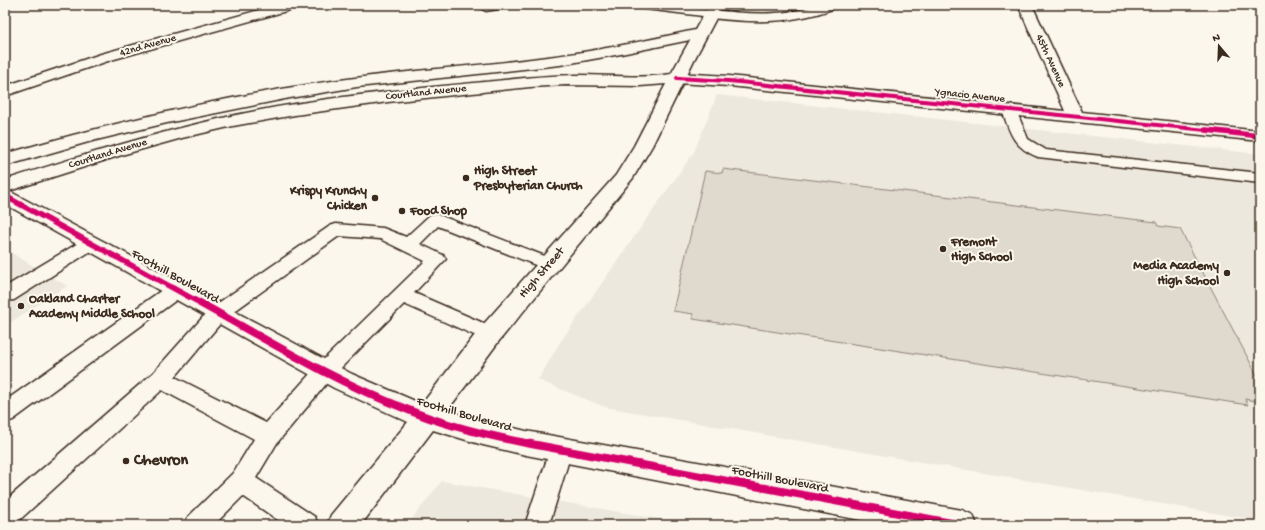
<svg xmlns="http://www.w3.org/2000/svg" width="1265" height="530" viewBox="0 0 1265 530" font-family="'Gochi Hand',sans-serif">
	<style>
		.built { fill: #ede8dd }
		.green { fill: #dfd9ce; stroke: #8d8276 }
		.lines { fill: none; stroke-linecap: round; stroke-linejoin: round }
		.lane-casing { stroke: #3b2a1e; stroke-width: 3 }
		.street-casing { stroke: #3b2a1e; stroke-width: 3 }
		.secondary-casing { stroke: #3b2a1e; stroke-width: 3 }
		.lane { fill: #fbf7ec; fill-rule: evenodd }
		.street { fill: #fbf7ec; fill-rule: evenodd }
		.secondary { fill: #fbf7ec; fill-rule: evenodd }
		.cycleway-far2-casing { stroke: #fbf7ec; stroke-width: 5.5 }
		.cycleway-far1-casing { stroke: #fbf7ec; stroke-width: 8 }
		.cycleway-casing { stroke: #fbf7ec; stroke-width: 10 }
		.cycleway-far2 { stroke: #d6006c; stroke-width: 4 }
		.cycleway-far1 { stroke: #d6006c; stroke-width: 5.5 }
		.cycleway { stroke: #d6006c; stroke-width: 8 }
		.poi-dot { fill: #3b2a1e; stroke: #fbf7ec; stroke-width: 1.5 }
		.labels { text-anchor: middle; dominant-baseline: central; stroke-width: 4; stroke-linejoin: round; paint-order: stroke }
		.far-street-label { font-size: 11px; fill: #3b2a1e; stroke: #fbf7ec }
		.poi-label { font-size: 13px; font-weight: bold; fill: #3b2a1e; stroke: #fbf7ec; text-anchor: start }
		.street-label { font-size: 13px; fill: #3b2a1e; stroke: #fbf7ec }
		.near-poi-label { font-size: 16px; font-weight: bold; fill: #3b2a1e; stroke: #fbf7ec; text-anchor: start }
	</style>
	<rect width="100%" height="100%" fill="#fbf7ec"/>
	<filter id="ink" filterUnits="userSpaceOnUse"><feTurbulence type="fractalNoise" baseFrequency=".025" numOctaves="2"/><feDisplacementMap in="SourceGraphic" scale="8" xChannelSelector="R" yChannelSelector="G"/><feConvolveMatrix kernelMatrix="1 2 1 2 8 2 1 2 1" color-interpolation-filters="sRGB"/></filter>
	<g filter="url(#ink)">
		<g class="built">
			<polygon points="717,95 1260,154 1260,521 605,407 538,380 559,344 694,152"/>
			<polygon points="5,249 67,286 5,326"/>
			<polygon points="442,481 694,525 407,525"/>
		</g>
		<polygon class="green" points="723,169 1156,222 1158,226 1180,229 1260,381 1260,402 1245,399 1248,405 693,319 693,314 673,311 705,171 722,173"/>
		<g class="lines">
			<defs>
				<g id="lane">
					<polygon points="512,5 510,7 486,11 480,8 485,5"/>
					<polygon points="631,5 665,5 711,11 715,12 717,14 715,16 711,17 637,8"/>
					<path d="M 1009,106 L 1014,107 L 1016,110 L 1028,139 L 1046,150 L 1260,173 L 1260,183 L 1038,157 C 1013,147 1010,133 1002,110 L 1004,107 Z"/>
					<path d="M 436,214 L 555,260 L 558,264 L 555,268 L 549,270 L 543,268 L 438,226 L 420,244 L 443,255 L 446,259 L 414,293 L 497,329 L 500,334 L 497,339 L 490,342 L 404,304 L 332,377 L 277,443 L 256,478 L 315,517 L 318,525 L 285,525 L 243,496 L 214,525 L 185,525 L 188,517 L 233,473 L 254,439 L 162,390 L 14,525 L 5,525 L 5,501 L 153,373 L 211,308 L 330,226 L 336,224 L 383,228 L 406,237 L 430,215 ZM 339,236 L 380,239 L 425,261 L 318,365 L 266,423 L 175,377 L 225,318 Z"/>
					<polygon points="91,237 97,239 100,243 97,247 14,300 5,301 5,287 85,239"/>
					<polygon points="176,283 183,285 185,290 183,295 13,420 5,422 5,401 169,285"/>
					<polygon points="561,440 569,443 572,450 549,525 525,525 550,450 553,443"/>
				</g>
				<g id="street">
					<polygon points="277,5 299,5 297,8 111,60 5,96 5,86 101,54"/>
					<path d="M 817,5 L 837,5 L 835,8 C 792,24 756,23 711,18 L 706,17 L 704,14 L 706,11 L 711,10 C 747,14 783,17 817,5 Z"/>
					<polygon points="1018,5 1032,5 1082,112 1260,131 1260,141 729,86 677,83 671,81 669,78 671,75 677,73 729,76 1065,111"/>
				</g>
				<path id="secondary" d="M 709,5 L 723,5 L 694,60 L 652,146 L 633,178 L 499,341 L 447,411 L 526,431 L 962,510 L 973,515 L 977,525 L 886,525 L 526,455 L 483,445 L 433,430 L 361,525 L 327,525 L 331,515 L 408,422 L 334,388 L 5,204 L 5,180 C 80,156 154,133 231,116 C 314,98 400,90 484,82 C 516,79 547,75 579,75 C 610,75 641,79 671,74 L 690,40 L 621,54 L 560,65 L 357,87 L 290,98 L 167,123 L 92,141 L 5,166 L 5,154 C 112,123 221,97 332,81 C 401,71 470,67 539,58 C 592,52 644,41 695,30 ZM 666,84 L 634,146 L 616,175 L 481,327 L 422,404 L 352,374 L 9,191 L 125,154 L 182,138 L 233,126 L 295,115 L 388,102 L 530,87 L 566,85 L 640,86 Z"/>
			</defs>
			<use href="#lane" class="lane-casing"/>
			<use href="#street" class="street-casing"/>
			<use href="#secondary" class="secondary-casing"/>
			<use href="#lane" class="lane"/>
			<use href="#street" class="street"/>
			<use href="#secondary" class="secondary"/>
			<defs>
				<polyline id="cycleway-far2" points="677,78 729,81 1216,131"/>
				<g id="cycleway-far1">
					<polyline points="1206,130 1260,136"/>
					<polyline points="5,196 202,304"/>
				</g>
				<path id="cycleway" d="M 200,303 C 267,340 334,381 406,409 C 444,425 485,435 526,443 L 962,525"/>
			</defs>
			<use href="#cycleway-far2" class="cycleway-far2-casing"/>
			<use href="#cycleway-far1" class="cycleway-far1-casing"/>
			<use href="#cycleway" class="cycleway-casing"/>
			<use href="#cycleway-far2" class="cycleway-far2"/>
			<use href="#cycleway-far1" class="cycleway-far1"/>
			<use href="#cycleway" class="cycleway"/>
		</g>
	</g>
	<g class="poi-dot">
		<circle cx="466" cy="178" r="4"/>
		<circle cx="375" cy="198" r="4"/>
		<circle cx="402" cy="211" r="4"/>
		<circle cx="943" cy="249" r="4"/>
		<circle cx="1227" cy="273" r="4"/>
		<circle cx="21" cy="306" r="4"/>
		<circle cx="126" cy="461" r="4"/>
	</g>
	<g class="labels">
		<g class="far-street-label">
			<text transform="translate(148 46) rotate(-16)">42nd Avenue</text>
			<text transform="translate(1050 61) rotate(65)">45th Avenue</text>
			<text transform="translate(426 93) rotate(-6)">Courtland Avenue</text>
			<text transform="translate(970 96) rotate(6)">Ygnacio Avenue</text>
			<text transform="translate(108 154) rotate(-17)">Courtland Avenue</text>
		</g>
		<g class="poi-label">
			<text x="474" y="171">High Street<tspan x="474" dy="15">Presbyterian Church</tspan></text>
			<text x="367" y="191" text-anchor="end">Krispy Krunchy<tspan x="367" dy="15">Chicken</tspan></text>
			<text x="410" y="211">Food Shop</text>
			<text x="951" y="242">Fremont<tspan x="951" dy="15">High School</tspan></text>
			<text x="1219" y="266" text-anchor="end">Media Academy<tspan x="1219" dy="15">High School</tspan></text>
			<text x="29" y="299">Oakland Charter<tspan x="29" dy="15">Academy Middle School</tspan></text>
		</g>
		<g class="street-label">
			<text transform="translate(542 273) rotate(-49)">High Street</text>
			<text transform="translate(175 277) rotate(29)">Foothill Boulevard</text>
			<text transform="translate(464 415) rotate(16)">Foothill Boulevard</text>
			<text transform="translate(780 480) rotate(11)">Foothill Boulevard</text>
		</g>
		<g class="near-poi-label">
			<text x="134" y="461">Chevron</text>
		</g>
	</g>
	<rect width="1265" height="530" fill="none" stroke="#fbf7ec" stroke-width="20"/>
	<rect x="10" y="10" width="1245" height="510" fill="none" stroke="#3b2a1e" stroke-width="1.5" filter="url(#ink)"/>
	<g transform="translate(1219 46) rotate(341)" stroke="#fbf7ec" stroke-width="3" paint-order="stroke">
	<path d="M0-3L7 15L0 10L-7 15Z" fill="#3b2a1e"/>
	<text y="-6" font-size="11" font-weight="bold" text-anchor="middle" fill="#3b2a1e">N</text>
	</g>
</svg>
